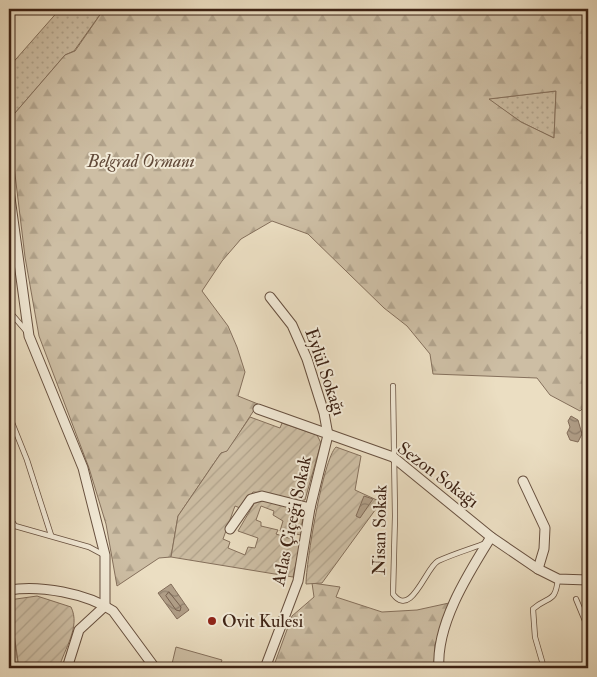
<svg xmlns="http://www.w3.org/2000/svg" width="597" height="677" viewBox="0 0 597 677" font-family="'IM FELL Double Pica',serif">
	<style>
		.grass { fill: url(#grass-dots); stroke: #85705c }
		.forest { fill: url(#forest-firs); stroke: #85705c; fill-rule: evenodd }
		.garden { fill: url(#garden-furrows); stroke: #85705c }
		.pitch { fill: #cdbea4; stroke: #85705c }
		.water { fill: url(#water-waves); stroke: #826c59 }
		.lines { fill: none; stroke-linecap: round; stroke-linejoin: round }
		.shore { stroke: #76604e; stroke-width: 1 }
		.lane-casing { stroke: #685140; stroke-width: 6 }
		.street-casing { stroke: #685140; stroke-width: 11 }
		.lane { stroke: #f2ead7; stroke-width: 4.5 }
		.street { stroke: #f2ead7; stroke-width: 9 }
		.poi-dot { fill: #8f2418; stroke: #f2ead7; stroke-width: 2 }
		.labels { text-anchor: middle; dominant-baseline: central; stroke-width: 4; stroke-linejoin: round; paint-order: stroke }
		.park-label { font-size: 18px; font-style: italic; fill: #614938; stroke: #f2ead7 }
		.street-label { font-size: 18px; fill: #3d2214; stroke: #f2ead7 }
		.poi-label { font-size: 18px; fill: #3d2214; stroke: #f2ead7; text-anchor: start }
	</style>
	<defs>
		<pattern id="grass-dots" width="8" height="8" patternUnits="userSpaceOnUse" patternTransform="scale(1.25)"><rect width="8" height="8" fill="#cdbea4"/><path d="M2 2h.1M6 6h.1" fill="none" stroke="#b1a38c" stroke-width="1.8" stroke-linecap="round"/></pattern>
		<pattern id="forest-firs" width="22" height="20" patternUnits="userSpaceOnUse" patternTransform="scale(1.25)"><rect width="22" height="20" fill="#cdbea4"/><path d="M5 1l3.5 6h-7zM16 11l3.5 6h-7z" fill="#b1a38c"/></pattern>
		<pattern id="garden-furrows" width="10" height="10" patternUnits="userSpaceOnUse" patternTransform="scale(1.25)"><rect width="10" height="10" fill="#cdbea4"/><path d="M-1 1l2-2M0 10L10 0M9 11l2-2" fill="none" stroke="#b1a38c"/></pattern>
		<pattern id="water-waves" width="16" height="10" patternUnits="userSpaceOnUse" patternTransform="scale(1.25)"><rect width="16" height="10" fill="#b09e87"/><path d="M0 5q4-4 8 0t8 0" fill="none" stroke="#90806d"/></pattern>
	</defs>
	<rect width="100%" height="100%" fill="#ebdec2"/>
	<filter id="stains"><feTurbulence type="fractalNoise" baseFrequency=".004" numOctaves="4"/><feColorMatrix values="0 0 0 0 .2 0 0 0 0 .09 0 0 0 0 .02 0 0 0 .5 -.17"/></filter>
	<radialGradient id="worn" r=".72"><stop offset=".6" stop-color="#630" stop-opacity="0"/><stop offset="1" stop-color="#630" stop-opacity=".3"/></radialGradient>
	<g class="grass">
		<polygon points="60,9 104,9 74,51 65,55 9,120 9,67"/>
		<polygon points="556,91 554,138 521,122 488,99"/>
		<polygon points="9,607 19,668 9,668"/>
	</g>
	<g class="forest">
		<path d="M 104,9 L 588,9 L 588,403 L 580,411 L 550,395 L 537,378 L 433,374 L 430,354 L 407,326 L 384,308 L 308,234 L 272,221 L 241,239 L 222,261 L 202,291 L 228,326 L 237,347 L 245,372 L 238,396 L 258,404 L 227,452 L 221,453 L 178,516 L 171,557 L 159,558 L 117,586 L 106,524 L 89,468 L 39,336 L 25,257 L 9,125 L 9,120 L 65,55 L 75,51 ZM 556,91 L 554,138 L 521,122 L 489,99 Z"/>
		<polygon points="312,583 340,587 336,597 382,612 417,610 449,603 435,645 434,668 273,668 292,616 314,597"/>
	</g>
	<g class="garden">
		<path d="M 250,417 L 280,428 L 282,423 L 317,435 L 321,443 L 305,500 C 288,502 271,492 253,492 L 240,508 L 235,506 L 223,539 L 230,542 L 228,548 L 245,555 L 248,547 L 255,548 L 258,538 L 238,531 L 255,502 C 269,498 293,505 303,514 L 301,535 L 280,531 L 283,521 L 273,515 L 274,511 L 261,506 L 256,520 L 261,522 L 261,526 L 278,530 L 276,534 L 301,542 L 293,577 L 171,557 L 178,516 L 221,453 L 227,451 Z"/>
		<path d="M 336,447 L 361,456 L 355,490 L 381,502 L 322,583 L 306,584 C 306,563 323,459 336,447 Z"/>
		<path d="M 37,596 L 71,607 C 81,627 64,649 59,668 L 19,668 L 9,600 Z"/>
	</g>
	<polygon class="pitch" points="176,647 222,660 219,668 171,668"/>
	<g class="water">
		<polygon points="571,416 578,420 582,434 578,442 570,440 567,433 570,427 568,421"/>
		<polygon points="364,496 373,499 360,518 356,516"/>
		<polygon points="171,584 189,610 177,619 158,593"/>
	</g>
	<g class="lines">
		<polygon class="shore" points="169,592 181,607 180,611 176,610 166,596"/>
		<defs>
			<g id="lane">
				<polyline points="9,311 27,332"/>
				<path d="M 393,386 L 395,516 L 393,594 C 411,619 426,567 438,561 C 453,554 470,549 486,543"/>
				<polyline points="9,415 27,460 51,535"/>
				<polyline points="9,517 15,526 89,547 104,555"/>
				<polyline points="576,599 588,628"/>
				<path d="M 544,668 L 535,637 L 533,609 C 549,595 555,604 558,579"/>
			</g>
			<g id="street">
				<polyline points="9,190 29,336 83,468 105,555 105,606 79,630 67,668"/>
				<polyline points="258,409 393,457 491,537 538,569 558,579 588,580"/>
				<polyline points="523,481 545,528 544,549 538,569"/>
				<polyline points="230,529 251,499 262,496 310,508"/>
				<path d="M 9,590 C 40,585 86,593 113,611 L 155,668"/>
				<polyline points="265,668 298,581 310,508 328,435 324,413 307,359 292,325 270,297"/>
				<path d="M 439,668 C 436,624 468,574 491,537"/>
			</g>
		</defs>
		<use href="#lane" class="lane-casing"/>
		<use href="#street" class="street-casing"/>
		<use href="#lane" class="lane"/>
		<use href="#street" class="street"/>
	</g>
	<circle class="poi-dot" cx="212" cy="621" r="5"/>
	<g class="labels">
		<g class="park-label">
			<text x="141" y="161">Belgrad Ormanı</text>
		</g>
		<g class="street-label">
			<text transform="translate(325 372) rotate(71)">Eylül Sokağı</text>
			<text transform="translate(438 475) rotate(37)">Sezon Sokağı</text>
			<text transform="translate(292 521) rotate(-78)">Atlas Çiçeği Sokak</text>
			<text transform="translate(380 530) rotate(-89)">Nisan Sokak</text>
		</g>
		<g class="poi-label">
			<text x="222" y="621">Ovit Kulesi</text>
		</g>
	</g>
	<rect width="597" height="677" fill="none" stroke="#ebdec2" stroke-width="30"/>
	<rect x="10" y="10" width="577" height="657" fill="none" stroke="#3d2214" stroke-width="2.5"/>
	<rect x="15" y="15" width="567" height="647" fill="none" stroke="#3d2214"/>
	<rect width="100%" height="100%" filter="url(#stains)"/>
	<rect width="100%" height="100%" fill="url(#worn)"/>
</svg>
